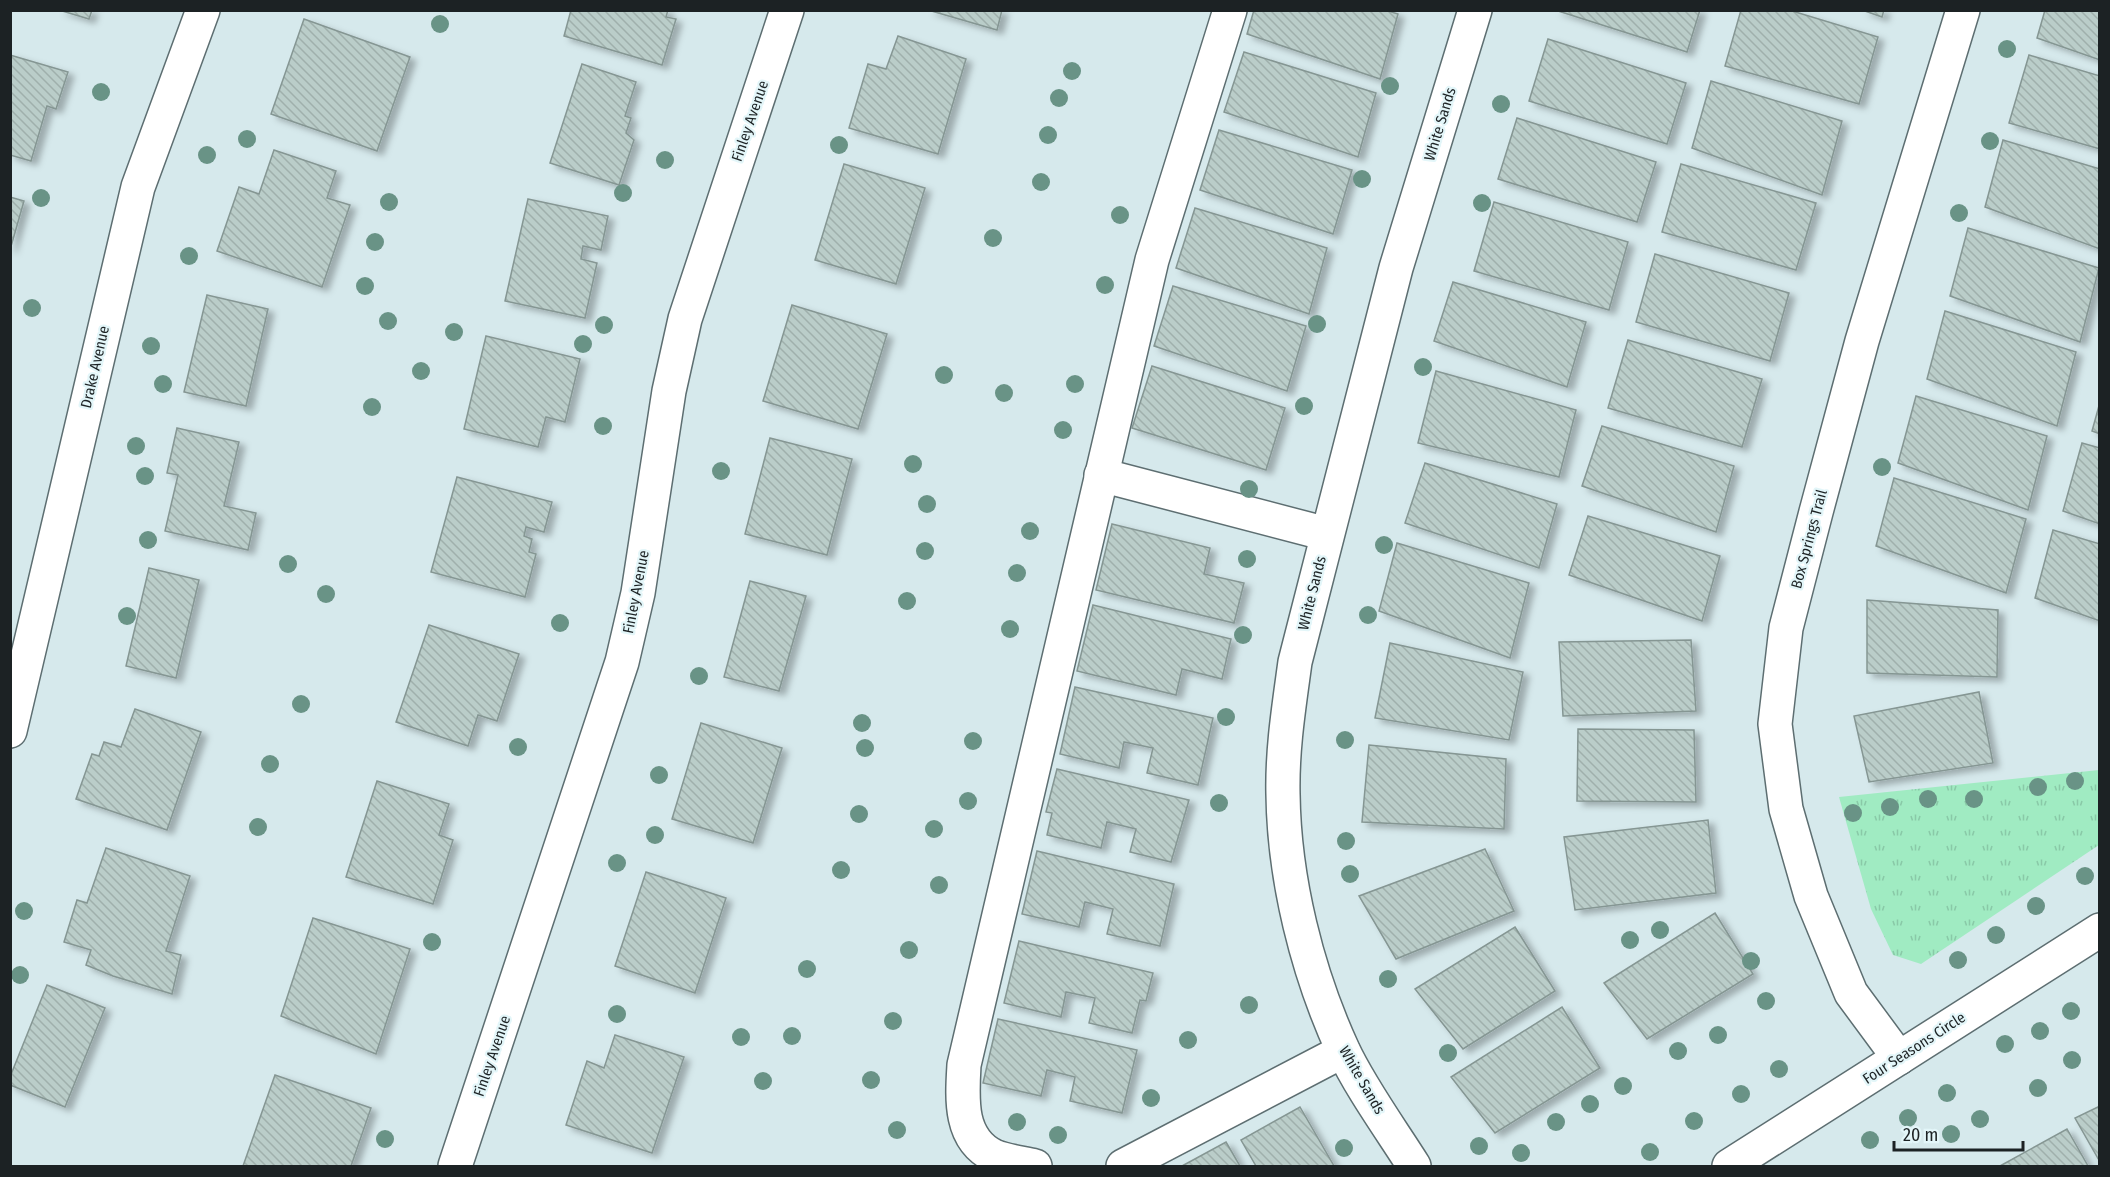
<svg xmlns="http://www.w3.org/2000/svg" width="2110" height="1177" viewBox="0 0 2110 1177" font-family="'Fira Sans Condensed',sans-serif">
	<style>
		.grass { fill: url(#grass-tufts) }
		.building { fill: url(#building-back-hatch); stroke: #859693; stroke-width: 1.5; filter: url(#shadow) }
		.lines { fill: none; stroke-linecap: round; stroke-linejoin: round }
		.minor-casing { stroke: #5d6e71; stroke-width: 36 }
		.minor { stroke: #fff; stroke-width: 33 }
		.tree { fill: #699386 }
		.labels { text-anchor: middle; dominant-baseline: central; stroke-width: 4.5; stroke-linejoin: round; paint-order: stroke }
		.street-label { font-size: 15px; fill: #1c2224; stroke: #e3f6f9 }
	</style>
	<defs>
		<pattern id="grass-tufts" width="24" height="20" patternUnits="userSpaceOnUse" patternTransform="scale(1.5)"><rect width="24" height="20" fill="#a0ebc2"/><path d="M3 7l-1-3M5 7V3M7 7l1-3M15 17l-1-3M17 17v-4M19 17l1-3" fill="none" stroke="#89c9a7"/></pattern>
		<pattern id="building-back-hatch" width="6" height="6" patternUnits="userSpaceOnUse" patternTransform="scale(1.5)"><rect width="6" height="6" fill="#bacdc9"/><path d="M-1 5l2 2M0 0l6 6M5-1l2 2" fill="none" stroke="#9fb0ac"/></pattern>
		<filter id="shadow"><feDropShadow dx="6" dy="4" stdDeviation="3" flood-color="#0004"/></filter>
	</defs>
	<rect width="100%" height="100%" fill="#d6e9ec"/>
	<polygon class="grass" points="2099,770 2099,845 1921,964 1893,955 1871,909 1839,797"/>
	<g class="building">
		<polygon points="59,10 92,10 89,19"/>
		<polygon points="571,10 668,10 666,17 676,19 662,65 564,36"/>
		<polygon points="928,10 1002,10 997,30"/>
		<polygon points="1254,10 1385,10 1398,14 1380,79 1247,34"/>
		<polygon points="1555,10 1700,10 1687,52"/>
		<polygon points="1741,10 1789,10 1878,37 1859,104 1725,66"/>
		<polygon points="1862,10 1884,10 1882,17"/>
		<polygon points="2045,10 2100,10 2100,60 2037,38"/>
		<polygon points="304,19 410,57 377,151 271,114"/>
		<polygon points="898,36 966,59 938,154 849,128 868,64 886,69"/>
		<polygon points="1548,39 1686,83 1667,144 1529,101"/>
		<polygon points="1244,52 1376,93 1358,157 1224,112"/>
		<polygon points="10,55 68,72 56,109 47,106 31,161 10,155"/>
		<polygon points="2029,55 2100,76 2100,149 2009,123"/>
		<polygon points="582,64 636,82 625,116 631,118 626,133 634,140 619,185 550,163"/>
		<polygon points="1711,81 1842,121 1822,195 1692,148"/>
		<polygon points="1517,118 1656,162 1637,222 1498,179"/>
		<polygon points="1219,130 1352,170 1333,234 1200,190"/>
		<polygon points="2003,140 2100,169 2100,249 1985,207"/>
		<polygon points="274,150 336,171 327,198 350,205 322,287 217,251 239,187 259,194"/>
		<polygon points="844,164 925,188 896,284 815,260"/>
		<polygon points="1681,164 1816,203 1796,270 1662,232"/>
		<polygon points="10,197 24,201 10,250"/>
		<polygon points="528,199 608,216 601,250 583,246 581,259 597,263 585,318 505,301"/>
		<polygon points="1494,202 1628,242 1609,310 1474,271"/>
		<polygon points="1195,208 1327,248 1309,314 1176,268"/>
		<polygon points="1968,228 2099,268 2080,342 1950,296"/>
		<polygon points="1655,254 1789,293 1770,361 1636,322"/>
		<polygon points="1453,282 1586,322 1567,387 1434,341"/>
		<polygon points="1173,286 1306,326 1287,391 1154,346"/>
		<polygon points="207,295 268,309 246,406 184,392"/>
		<polygon points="792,305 887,334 858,429 763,401"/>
		<polygon points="1945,311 2076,352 2057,426 1927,379"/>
		<polygon points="486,336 580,359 565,422 546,417 538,447 464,429"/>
		<polygon points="1628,340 1762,379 1742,447 1608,408"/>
		<polygon points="1152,366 1285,408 1266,470 1132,428"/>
		<polygon points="1436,371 1576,410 1559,477 1418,443"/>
		<polygon points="1916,396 2047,436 2028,510 1898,463"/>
		<polygon points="2100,402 2100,434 2092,431"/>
		<polygon points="1602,426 1734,466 1716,532 1582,486"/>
		<polygon points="177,428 239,442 224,506 256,513 248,550 165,531 178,475 167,473"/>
		<polygon points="770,438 852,459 827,555 745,534"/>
		<polygon points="2082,443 2100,448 2100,524 2063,511"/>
		<polygon points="1425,463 1557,504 1539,568 1405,523"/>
		<polygon points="457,477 552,502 544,532 526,527 524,536 532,539 529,552 536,554 525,597 431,572"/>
		<polygon points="1894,478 2026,519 2006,593 1876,546"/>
		<polygon points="1588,516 1720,556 1702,621 1569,575"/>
		<polygon points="1112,524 1210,548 1204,574 1244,583 1234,623 1096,590"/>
		<polygon points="2053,530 2100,544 2100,621 2035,598"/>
		<polygon points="1397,543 1529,583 1510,658 1379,611"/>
		<polygon points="149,568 199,580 176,678 126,666"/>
		<polygon points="750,581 806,596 779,691 724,677"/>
		<polygon points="1867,600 1998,610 1997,677 1867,673"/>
		<polygon points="1093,605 1231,639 1222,679 1182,669 1176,695 1077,671"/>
		<polygon points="429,625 519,654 497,721 478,715 468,746 396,722"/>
		<polygon points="1691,640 1696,711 1563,716 1559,642"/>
		<polygon points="1390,643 1523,672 1509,740 1375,718"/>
		<polygon points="1075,687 1213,718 1198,785 1147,773 1153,748 1124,742 1119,768 1060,754"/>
		<polygon points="1979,692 1993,763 1869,782 1854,716"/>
		<polygon points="135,709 201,732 167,830 76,799 92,754 99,756 104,742 121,747"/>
		<polygon points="701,723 782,748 753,843 672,819"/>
		<polygon points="1578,729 1694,730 1696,802 1577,801"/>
		<polygon points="1369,745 1506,759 1504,829 1362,822"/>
		<polygon points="1057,769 1189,800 1171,862 1130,852 1136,829 1107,822 1101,848 1047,835 1052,813 1046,812"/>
		<polygon points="377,781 449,804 439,835 453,840 433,904 346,877"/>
		<polygon points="1708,820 1716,893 1575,910 1564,837"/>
		<polygon points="106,848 190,876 166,951 181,955 172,994 113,976 86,965 91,950 64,942 77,900 87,903"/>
		<polygon points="1485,849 1514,911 1396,959 1359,896"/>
		<polygon points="1037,851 1174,884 1160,946 1107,934 1113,909 1085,902 1079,927 1022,914"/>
		<polygon points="646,872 726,898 695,993 615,966"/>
		<polygon points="1715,913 1753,974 1647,1039 1604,983"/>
		<polygon points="313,918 410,949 376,1054 281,1016"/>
		<polygon points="1515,927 1555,991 1463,1049 1415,989"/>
		<polygon points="1019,941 1153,973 1146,1001 1140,1000 1132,1033 1089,1023 1095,998 1066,992 1061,1017 1004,1003"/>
		<polygon points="47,985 105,1008 65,1107 10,1085 10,1077"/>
		<polygon points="1562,1007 1600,1068 1495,1133 1451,1077"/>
		<polygon points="998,1019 1137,1050 1122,1113 1070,1101 1075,1077 1047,1070 1041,1096 983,1083"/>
		<polygon points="615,1035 684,1057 652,1153 566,1125 587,1061 604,1068"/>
		<polygon points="275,1075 371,1108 351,1166 243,1166"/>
		<polygon points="2100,1106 2100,1162 2075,1118"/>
		<polygon points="1300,1107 1334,1166 1256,1166 1241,1140"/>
		<polygon points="2067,1129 2088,1166 2000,1166"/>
		<polygon points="1226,1142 1240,1166 1182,1166"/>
	</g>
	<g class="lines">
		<defs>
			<g id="minor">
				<polyline points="1101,475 1327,534"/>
				<polyline points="10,731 138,187 203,10"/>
				<polyline points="1899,1058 1851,993 1811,896 1786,809 1775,724 1786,628 1816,512 1862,341 1963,10"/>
				<polyline points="455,1166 622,662 638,593 669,391 685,319 787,10"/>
				<path d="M 1035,1166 C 1022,1163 1006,1161 994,1156 C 959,1139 962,1099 964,1065 L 1152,260 L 1230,10"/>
				<polyline points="1123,1166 1343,1051"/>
				<path d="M 1414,1166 C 1392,1131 1360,1087 1343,1050 C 1307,972 1284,879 1283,794 C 1282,749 1289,706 1295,662 L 1396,268 L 1475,10"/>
				<polyline points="1729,1166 2100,930"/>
			</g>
		</defs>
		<use href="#minor" class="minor-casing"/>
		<use href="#minor" class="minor"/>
	</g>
	<g class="tree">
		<circle cx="440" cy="24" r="9"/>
		<circle cx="2007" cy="49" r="9"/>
		<circle cx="1072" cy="71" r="9"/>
		<circle cx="1390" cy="86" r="9"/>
		<circle cx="101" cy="92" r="9"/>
		<circle cx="1059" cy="98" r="9"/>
		<circle cx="1501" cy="104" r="9"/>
		<circle cx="1048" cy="135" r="9"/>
		<circle cx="247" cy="139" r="9"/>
		<circle cx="1990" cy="141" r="9"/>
		<circle cx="839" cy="145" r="9"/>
		<circle cx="207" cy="155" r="9"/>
		<circle cx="665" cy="160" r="9"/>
		<circle cx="1362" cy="179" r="9"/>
		<circle cx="1041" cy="182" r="9"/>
		<circle cx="623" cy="193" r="9"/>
		<circle cx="41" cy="198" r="9"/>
		<circle cx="389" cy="202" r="9"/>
		<circle cx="1482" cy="203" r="9"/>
		<circle cx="1959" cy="213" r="9"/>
		<circle cx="1120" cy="215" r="9"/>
		<circle cx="993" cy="238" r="9"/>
		<circle cx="375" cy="242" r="9"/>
		<circle cx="189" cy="256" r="9"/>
		<circle cx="1105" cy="285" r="9"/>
		<circle cx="365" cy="286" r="9"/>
		<circle cx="32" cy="308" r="9"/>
		<circle cx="388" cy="321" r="9"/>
		<circle cx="1317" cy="324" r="9"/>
		<circle cx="604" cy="325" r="9"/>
		<circle cx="454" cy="332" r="9"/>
		<circle cx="583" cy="344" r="9"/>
		<circle cx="151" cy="346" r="9"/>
		<circle cx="1423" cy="367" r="9"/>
		<circle cx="421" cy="371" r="9"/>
		<circle cx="944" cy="375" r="9"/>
		<circle cx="163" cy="384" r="9"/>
		<circle cx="1075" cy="384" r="9"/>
		<circle cx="1004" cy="393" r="9"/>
		<circle cx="1304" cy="406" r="9"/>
		<circle cx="372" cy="407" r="9"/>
		<circle cx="603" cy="426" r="9"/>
		<circle cx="1063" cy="430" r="9"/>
		<circle cx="136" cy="446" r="9"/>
		<circle cx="913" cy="464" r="9"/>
		<circle cx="1882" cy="467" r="9"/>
		<circle cx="721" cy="471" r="9"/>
		<circle cx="145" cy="476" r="9"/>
		<circle cx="1249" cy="489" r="9"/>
		<circle cx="927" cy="504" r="9"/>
		<circle cx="1030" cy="531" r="9"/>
		<circle cx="148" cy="540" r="9"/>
		<circle cx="1384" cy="545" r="9"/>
		<circle cx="925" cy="551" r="9"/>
		<circle cx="1247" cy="559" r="9"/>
		<circle cx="288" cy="564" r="9"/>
		<circle cx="1017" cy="573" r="9"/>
		<circle cx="326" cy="594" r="9"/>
		<circle cx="907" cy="601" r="9"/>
		<circle cx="1368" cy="615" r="9"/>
		<circle cx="127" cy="616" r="9"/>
		<circle cx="560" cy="623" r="9"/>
		<circle cx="1010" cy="629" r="9"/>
		<circle cx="1243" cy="635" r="9"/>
		<circle cx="699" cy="676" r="9"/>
		<circle cx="301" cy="704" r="9"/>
		<circle cx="1226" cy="717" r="9"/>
		<circle cx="862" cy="723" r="9"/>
		<circle cx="1345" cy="740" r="9"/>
		<circle cx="973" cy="741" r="9"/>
		<circle cx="518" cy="747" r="9"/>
		<circle cx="865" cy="748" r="9"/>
		<circle cx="270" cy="764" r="9"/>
		<circle cx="659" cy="775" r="9"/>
		<circle cx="2075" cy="781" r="9"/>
		<circle cx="2038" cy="787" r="9"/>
		<circle cx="1928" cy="799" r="9"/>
		<circle cx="1974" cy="799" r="9"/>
		<circle cx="968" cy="801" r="9"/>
		<circle cx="1219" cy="803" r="9"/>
		<circle cx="1890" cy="807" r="9"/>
		<circle cx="1853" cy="813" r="9"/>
		<circle cx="859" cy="814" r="9"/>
		<circle cx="258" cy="827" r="9"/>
		<circle cx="934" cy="829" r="9"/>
		<circle cx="655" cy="835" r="9"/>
		<circle cx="1346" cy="841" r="9"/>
		<circle cx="617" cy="863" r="9"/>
		<circle cx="841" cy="870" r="9"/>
		<circle cx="1350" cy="874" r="9"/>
		<circle cx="2085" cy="876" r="9"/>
		<circle cx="939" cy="885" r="9"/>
		<circle cx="2036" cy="906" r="9"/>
		<circle cx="24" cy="911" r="9"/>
		<circle cx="1660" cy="930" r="9"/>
		<circle cx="1996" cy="935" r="9"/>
		<circle cx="1630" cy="940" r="9"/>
		<circle cx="432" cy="942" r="9"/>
		<circle cx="909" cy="950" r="9"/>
		<circle cx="1958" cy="960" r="9"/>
		<circle cx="1751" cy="961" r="9"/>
		<circle cx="807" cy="969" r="9"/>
		<circle cx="20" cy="975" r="9"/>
		<circle cx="1388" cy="979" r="9"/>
		<circle cx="1766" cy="1001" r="9"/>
		<circle cx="1249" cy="1005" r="9"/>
		<circle cx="2071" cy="1011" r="9"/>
		<circle cx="617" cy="1014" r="9"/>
		<circle cx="893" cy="1021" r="9"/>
		<circle cx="2040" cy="1031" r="9"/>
		<circle cx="1718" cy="1035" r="9"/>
		<circle cx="792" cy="1036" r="9"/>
		<circle cx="741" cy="1037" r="9"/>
		<circle cx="1188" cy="1040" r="9"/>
		<circle cx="2005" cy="1044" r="9"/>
		<circle cx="1678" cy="1051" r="9"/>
		<circle cx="1448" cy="1053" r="9"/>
		<circle cx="2072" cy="1060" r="9"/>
		<circle cx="1779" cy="1069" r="9"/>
		<circle cx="871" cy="1080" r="9"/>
		<circle cx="763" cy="1081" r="9"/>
		<circle cx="1623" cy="1086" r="9"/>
		<circle cx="2038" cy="1088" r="9"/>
		<circle cx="1947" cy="1093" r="9"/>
		<circle cx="1741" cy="1094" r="9"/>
		<circle cx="1151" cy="1098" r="9"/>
		<circle cx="1590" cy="1104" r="9"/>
		<circle cx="1908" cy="1118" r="9"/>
		<circle cx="1980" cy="1119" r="9"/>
		<circle cx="1694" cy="1121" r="9"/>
		<circle cx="1017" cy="1122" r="9"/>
		<circle cx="1556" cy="1122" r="9"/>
		<circle cx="897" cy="1130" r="9"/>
		<circle cx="1951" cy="1134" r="9"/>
		<circle cx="1058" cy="1135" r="9"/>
		<circle cx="385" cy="1139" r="9"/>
		<circle cx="1870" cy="1140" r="9"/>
		<circle cx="1479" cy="1146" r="9"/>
		<circle cx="1344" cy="1148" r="9"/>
		<circle cx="1650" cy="1152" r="9"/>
		<circle cx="1521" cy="1153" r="9"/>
	</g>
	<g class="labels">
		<g class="street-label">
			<text transform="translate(750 121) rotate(-71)">Finley Avenue</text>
			<text transform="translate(1440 124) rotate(-73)">White Sands</text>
			<text transform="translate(95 367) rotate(-77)">Drake Avenue</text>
			<text transform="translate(1809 539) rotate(-75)">Box Springs Trail</text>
			<text transform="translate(636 592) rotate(-79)">Finley Avenue</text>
			<text transform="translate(1312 593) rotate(-76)">White Sands</text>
			<text transform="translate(1914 1048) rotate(-33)">Four Seasons Circle</text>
			<text transform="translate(492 1056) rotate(-71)">Finley Avenue</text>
			<text transform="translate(1362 1080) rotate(60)">White Sands</text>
		</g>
	</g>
	<rect width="2110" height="1177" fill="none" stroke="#1c2224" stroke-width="24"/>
	<path d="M1894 1141v9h129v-9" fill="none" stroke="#1c2224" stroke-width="3"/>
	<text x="1903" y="1141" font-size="18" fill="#1c2224" stroke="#e3f6f9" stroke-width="4.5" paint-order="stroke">20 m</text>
</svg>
